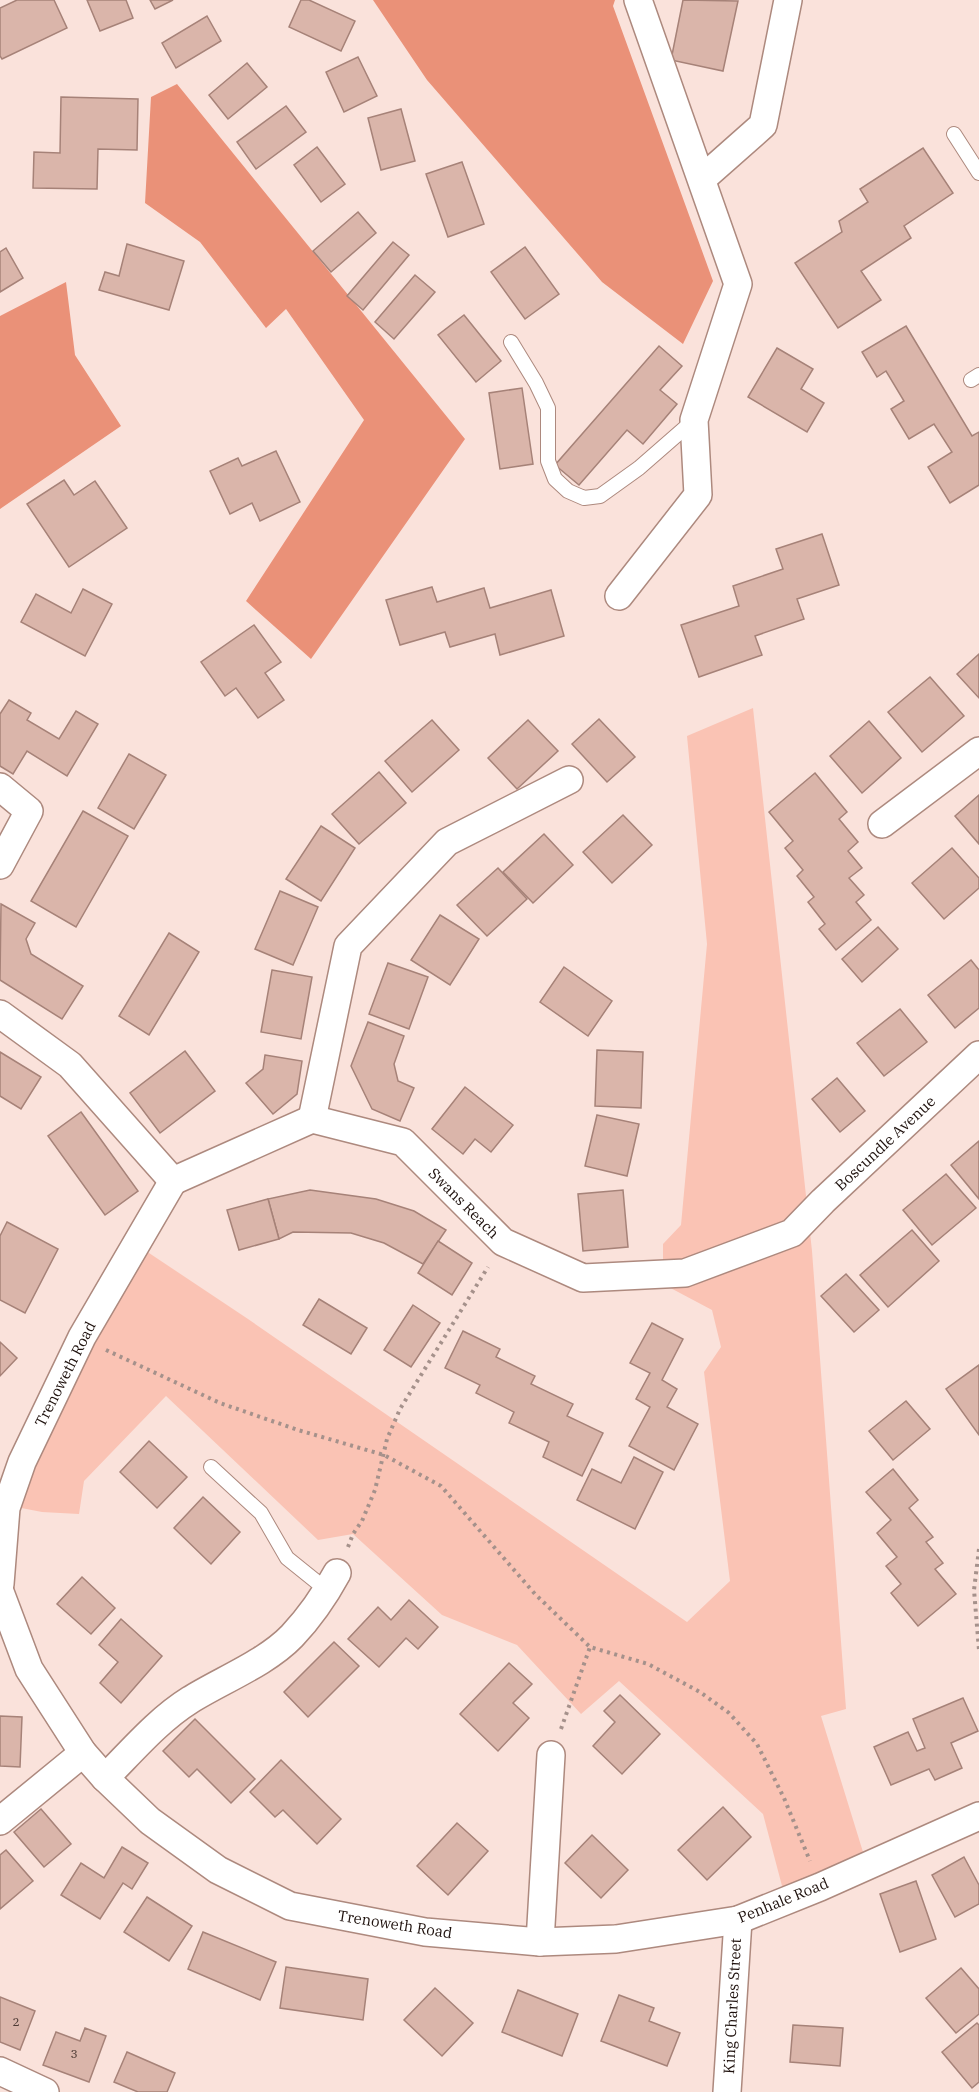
<svg xmlns="http://www.w3.org/2000/svg" width="979" height="2092" viewBox="0 0 979 2092" font-family="'IBM Plex Serif',serif">
	<style>
		.green { fill: #fac3b4 }
		.forest { fill: #ea9178 }
		.building { fill: #dab5aa; stroke: #a68278; stroke-width: 1.5 }
		.lines { fill: none; stroke-linecap: round; stroke-linejoin: round }
		.lane-casing { stroke: #ad897e; stroke-width: 16 }
		.street-casing { stroke: #ad897e; stroke-width: 30 }
		.path { stroke: #a5918b; stroke-width: 4; stroke-dasharray: 3 4.5; stroke-linecap: butt }
		.lane { stroke: #fff; stroke-width: 14 }
		.street { stroke: #fff; stroke-width: 27 }
		.labels { text-anchor: middle; dominant-baseline: central; stroke-width: 4.5; stroke-linejoin: round; paint-order: stroke }
		.number-label { font-size: 12px; fill: #4d3a34 }
		.street-label { font-size: 15px; fill: #1e110d; stroke: #fff }
	</style>
	<rect width="100%" height="100%" fill="#fae2db"/>
	<polygon class="green" points="753,708 812,1251 846,1709 821,1716 867,1865 786,1901 763,1814 619,1681 581,1714 517,1645 442,1615 353,1534 318,1540 166,1396 84,1481 79,1514 42,1512 11,1506 29,1461 143,1249 248,1319 687,1622 730,1581 704,1372 721,1347 712,1310 663,1284 663,1244 681,1225 707,944 687,736"/>
	<g class="forest">
		<polygon points="373,0 615,0 613,6 713,281 683,344 602,282 427,80"/>
		<polygon points="177,84 465,439 311,659 246,601 364,420 286,309 266,328 200,242 145,203 151,97"/>
		<polygon points="66,282 75,355 121,426 0,509 0,316"/>
	</g>
	<g class="building">
		<polygon points="17,0 54,0 67,28 2,59 0,56 0,8"/>
		<polygon points="87,0 126,0 133,18 100,31"/>
		<polygon points="150,0 173,0 155,9"/>
		<polygon points="301,0 309,0 355,21 341,51 289,27"/>
		<polygon points="683,0 738,1 723,71 671,60"/>
		<polygon points="207,16 221,41 176,68 162,43"/>
		<polygon points="358,57 377,96 344,112 326,72"/>
		<polygon points="247,63 267,87 228,119 209,95"/>
		<polygon points="61,97 138,99 137,150 98,149 97,189 33,188 34,152 60,153"/>
		<polygon points="286,106 306,132 256,169 237,142"/>
		<polygon points="401,109 415,161 381,170 368,118"/>
		<polygon points="317,147 345,184 321,202 294,165"/>
		<polygon points="923,148 953,193 904,226 911,238 861,271 881,300 838,328 795,263 842,232 839,221 868,202 860,189"/>
		<polygon points="462,162 484,224 448,237 426,174"/>
		<polygon points="358,212 376,233 331,272 313,251"/>
		<polygon points="393,242 409,255 363,310 347,296"/>
		<polygon points="127,244 184,261 169,310 99,290 105,272 119,276"/>
		<polygon points="525,247 559,294 525,319 491,272"/>
		<polygon points="6,248 23,278 0,292 0,252"/>
		<polygon points="415,275 435,292 394,339 375,322"/>
		<polygon points="464,315 501,361 476,382 438,335"/>
		<polygon points="906,326 972,436 979,432 979,485 950,503 928,467 952,452 934,424 909,439 891,409 904,401 886,371 877,377 862,352"/>
		<polygon points="659,346 682,366 660,390 677,404 643,444 627,430 579,485 555,465"/>
		<polygon points="777,348 813,369 801,389 824,403 807,432 748,397"/>
		<polygon points="522,388 533,464 500,469 489,393"/>
		<polygon points="276,451 300,502 260,521 252,503 230,514 210,471 238,458 242,466"/>
		<polygon points="64,480 74,495 95,481 127,528 69,567 27,504"/>
		<polygon points="822,534 839,585 797,599 804,619 755,636 762,655 699,677 681,625 739,606 733,586 783,569 776,549"/>
		<polygon points="432,587 437,602 484,588 490,608 551,590 564,636 500,655 495,634 450,647 445,632 400,645 386,600"/>
		<polygon points="83,589 112,604 85,656 21,622 36,594 71,613"/>
		<polygon points="254,625 281,662 265,673 284,700 258,718 236,688 225,696 201,662"/>
		<polygon points="979,654 979,698 957,674"/>
		<polygon points="930,677 964,716 922,752 888,712"/>
		<polygon points="9,700 31,713 27,720 59,739 76,711 98,724 67,776 27,751 13,774 0,766 0,714"/>
		<polygon points="599,719 635,757 607,782 572,744"/>
		<polygon points="432,720 459,750 412,792 385,761"/>
		<polygon points="528,720 558,751 517,789 488,758"/>
		<polygon points="869,721 901,758 862,793 830,756"/>
		<polygon points="129,754 166,775 134,829 98,808"/>
		<polygon points="379,772 406,803 359,844 332,814"/>
		<polygon points="815,773 847,812 839,819 858,842 848,851 862,868 849,878 864,895 856,902 871,920 836,950 819,929 825,924 808,902 814,897 797,876 803,870 785,848 793,841 769,812"/>
		<polygon points="979,795 979,844 955,816"/>
		<polygon points="83,811 128,836 76,927 31,901"/>
		<polygon points="623,815 652,845 612,883 583,852"/>
		<polygon points="321,826 355,848 321,901 286,879"/>
		<polygon points="544,834 573,865 533,903 503,872"/>
		<polygon points="952,848 979,878 979,888 944,919 912,883"/>
		<polygon points="498,868 527,899 487,936 457,905"/>
		<polygon points="280,891 318,907 293,965 255,949"/>
		<polygon points="1,904 35,923 26,939 31,954 83,986 62,1019 0,980"/>
		<polygon points="440,915 479,939 450,985 411,960"/>
		<polygon points="878,927 898,949 862,982 842,959"/>
		<polygon points="169,933 199,952 149,1035 119,1016"/>
		<polygon points="971,960 979,970 979,1008 955,1028 928,995"/>
		<polygon points="388,963 428,977 409,1029 369,1014"/>
		<polygon points="564,967 612,1001 588,1036 540,1002"/>
		<polygon points="272,970 312,977 301,1039 261,1032"/>
		<polygon points="900,1009 927,1042 884,1076 857,1043"/>
		<polygon points="368,1022 404,1036 394,1064 398,1081 414,1088 400,1121 372,1109 351,1066"/>
		<polygon points="597,1050 643,1052 641,1108 595,1106"/>
		<polygon points="185,1051 215,1091 160,1133 130,1093"/>
		<polygon points="0,1052 41,1077 21,1109 0,1096"/>
		<polygon points="265,1055 302,1061 297,1094 273,1114 246,1083 263,1069"/>
		<polygon points="837,1078 865,1111 840,1132 812,1099"/>
		<polygon points="465,1087 513,1125 491,1152 475,1139 463,1154 432,1129"/>
		<polygon points="81,1112 138,1191 105,1215 48,1136"/>
		<polygon points="597,1115 639,1124 627,1176 585,1166"/>
		<polygon points="979,1141 979,1199 951,1165"/>
		<polygon points="946,1174 976,1208 932,1245 903,1210"/>
		<polygon points="310,1190 376,1199 414,1211 446,1230 423,1264 384,1243 351,1233 293,1232 279,1239 268,1199"/>
		<polygon points="623,1190 628,1247 583,1251 578,1194"/>
		<polygon points="268,1199 279,1239 239,1250 227,1210"/>
		<polygon points="7,1222 58,1249 25,1313 0,1300 0,1236"/>
		<polygon points="912,1230 939,1261 888,1307 860,1275"/>
		<polygon points="438,1241 472,1263 452,1295 418,1273"/>
		<polygon points="846,1274 879,1310 854,1332 821,1296"/>
		<polygon points="319,1299 367,1328 351,1354 303,1325"/>
		<polygon points="413,1305 440,1323 411,1367 384,1350"/>
		<polygon points="652,1323 683,1339 662,1380 677,1389 667,1407 698,1424 674,1470 629,1446 650,1407 636,1399 650,1373 630,1363"/>
		<polygon points="463,1331 500,1349 496,1357 535,1376 531,1384 573,1404 567,1416 603,1433 582,1476 543,1457 549,1442 509,1423 514,1412 476,1393 480,1385 445,1368"/>
		<polygon points="0,1342 17,1358 0,1376"/>
		<polygon points="979,1365 979,1435 946,1389"/>
		<polygon points="906,1401 930,1429 893,1460 869,1431"/>
		<polygon points="149,1441 187,1477 157,1508 120,1472"/>
		<polygon points="634,1457 663,1472 635,1529 577,1500 592,1469 621,1483"/>
		<polygon points="893,1469 918,1500 909,1508 933,1537 926,1542 943,1563 935,1569 956,1594 918,1626 891,1593 901,1584 886,1566 897,1557 877,1533 891,1520 866,1492"/>
		<polygon points="203,1497 240,1532 211,1564 174,1528"/>
		<polygon points="82,1577 115,1608 91,1634 57,1604"/>
		<polygon points="409,1600 438,1627 418,1649 406,1638 379,1667 348,1639 378,1607 391,1620"/>
		<polygon points="121,1619 162,1656 121,1703 100,1683 118,1662 99,1645"/>
		<polygon points="334,1642 359,1666 308,1717 284,1692"/>
		<polygon points="509,1663 532,1684 513,1703 529,1718 498,1751 460,1714"/>
		<polygon points="620,1695 660,1734 622,1774 593,1746 615,1722 604,1711"/>
		<polygon points="963,1698 978,1731 951,1743 962,1768 935,1780 929,1769 891,1785 874,1747 908,1732 917,1751 925,1748 913,1719"/>
		<polygon points="0,1716 22,1717 20,1767 0,1766"/>
		<polygon points="195,1719 255,1779 231,1803 197,1769 189,1777 163,1751"/>
		<polygon points="281,1760 341,1819 317,1844 283,1810 275,1817 250,1792"/>
		<polygon points="723,1807 751,1837 707,1880 678,1850"/>
		<polygon points="41,1809 71,1844 44,1867 14,1832"/>
		<polygon points="457,1823 488,1851 448,1895 417,1866"/>
		<polygon points="592,1835 628,1870 601,1898 565,1863"/>
		<polygon points="122,1847 148,1863 132,1889 123,1883 100,1919 61,1895 81,1863 104,1878"/>
		<polygon points="6,1850 33,1881 0,1909 0,1855"/>
		<polygon points="964,1857 979,1885 979,1904 955,1917 932,1875"/>
		<polygon points="916,1881 936,1939 900,1952 880,1894"/>
		<polygon points="147,1897 192,1926 169,1961 124,1932"/>
		<polygon points="203,1932 276,1962 260,2000 188,1969"/>
		<polygon points="286,1967 368,1979 363,2020 280,2008"/>
		<polygon points="961,1968 979,1989 979,2014 956,2033 926,1998"/>
		<polygon points="435,1988 473,2023 442,2056 404,2020"/>
		<polygon points="518,1990 578,2014 562,2056 502,2032"/>
		<polygon points="619,1995 654,2008 649,2021 680,2033 667,2066 601,2041"/>
		<polygon points="0,1997 35,2011 20,2050 0,2042"/>
		<polygon points="977,2023 979,2025 979,2082 972,2088 942,2052"/>
		<polygon points="793,2025 843,2028 840,2066 790,2062"/>
		<polygon points="85,2028 106,2036 89,2082 43,2065 56,2032 80,2041"/>
		<polygon points="127,2052 175,2073 167,2092 138,2092 114,2082"/>
	</g>
	<g class="lines">
		<defs>
			<g id="lane">
				<polyline points="954,134 979,173"/>
				<polyline points="511,342 536,383 548,408 548,461 555,479 568,491 584,498 600,496 639,468 694,420"/>
				<polyline points="971,380 979,375"/>
				<polyline points="211,1467 261,1513 287,1558 328,1591"/>
			</g>
			<g id="street">
				<polyline points="702,179 763,125 788,0"/>
				<polyline points="619,596 698,495 694,420 738,284 638,0"/>
				<polyline points="0,787 29,811 0,865"/>
				<polyline points="882,824 979,751"/>
				<polyline points="0,1014 70,1065 173,1181"/>
				<polyline points="312,1119 348,946 447,842 569,780"/>
				<polyline points="173,1181 312,1119 403,1142 503,1242 583,1278 685,1273 792,1233 823,1201 979,1055"/>
				<polyline points="0,1584 6,1508 22,1462 82,1337 173,1181"/>
				<polyline points="0,1592 29,1669 83,1753 105,1778 150,1821 218,1870 290,1906 425,1932 540,1942 616,1939 738,1920 820,1887 979,1816"/>
				<path d="M 105,1778 C 132,1751 158,1720 190,1700 C 222,1680 266,1663 292,1636 C 309,1618 325,1595 337,1573"/>
				<polyline points="0,1821 83,1753"/>
				<polyline points="540,1942 551,1755"/>
				<polyline points="0,2071 45,2092"/>
				<polyline points="727,2092 738,1920"/>
			</g>
		</defs>
		<use href="#lane" class="lane-casing"/>
		<use href="#street" class="street-casing"/>
		<g class="path">
			<polyline points="106,1350 220,1403 298,1430 384,1455 441,1486 535,1594 590,1647 648,1664 700,1692 729,1713 757,1744 784,1798 810,1861"/>
			<polyline points="348,1547 353,1534 362,1521 375,1490 387,1439 400,1409 488,1267"/>
			<polyline points="979,1549 974,1590 979,1650"/>
			<polyline points="561,1729 590,1647"/>
		</g>
		<use href="#lane" class="lane"/>
		<use href="#street" class="street"/>
	</g>
	<g class="labels">
		<g class="number-label">
			<text x="16" y="2021">2</text>
			<text x="74" y="2053">3</text>
		</g>
		<g class="street-label">
			<text transform="translate(885 1143) rotate(-43)">Boscundle Avenue</text>
			<text transform="translate(464 1203) rotate(45)">Swans Reach</text>
			<text transform="translate(65 1374) rotate(-63)">Trenoweth Road</text>
			<text transform="translate(783 1900) rotate(-22)">Penhale Road</text>
			<text transform="translate(395 1924) rotate(9)">Trenoweth Road</text>
			<text transform="translate(732 2006) rotate(-87)">King Charles Street</text>
		</g>
	</g>
</svg>
